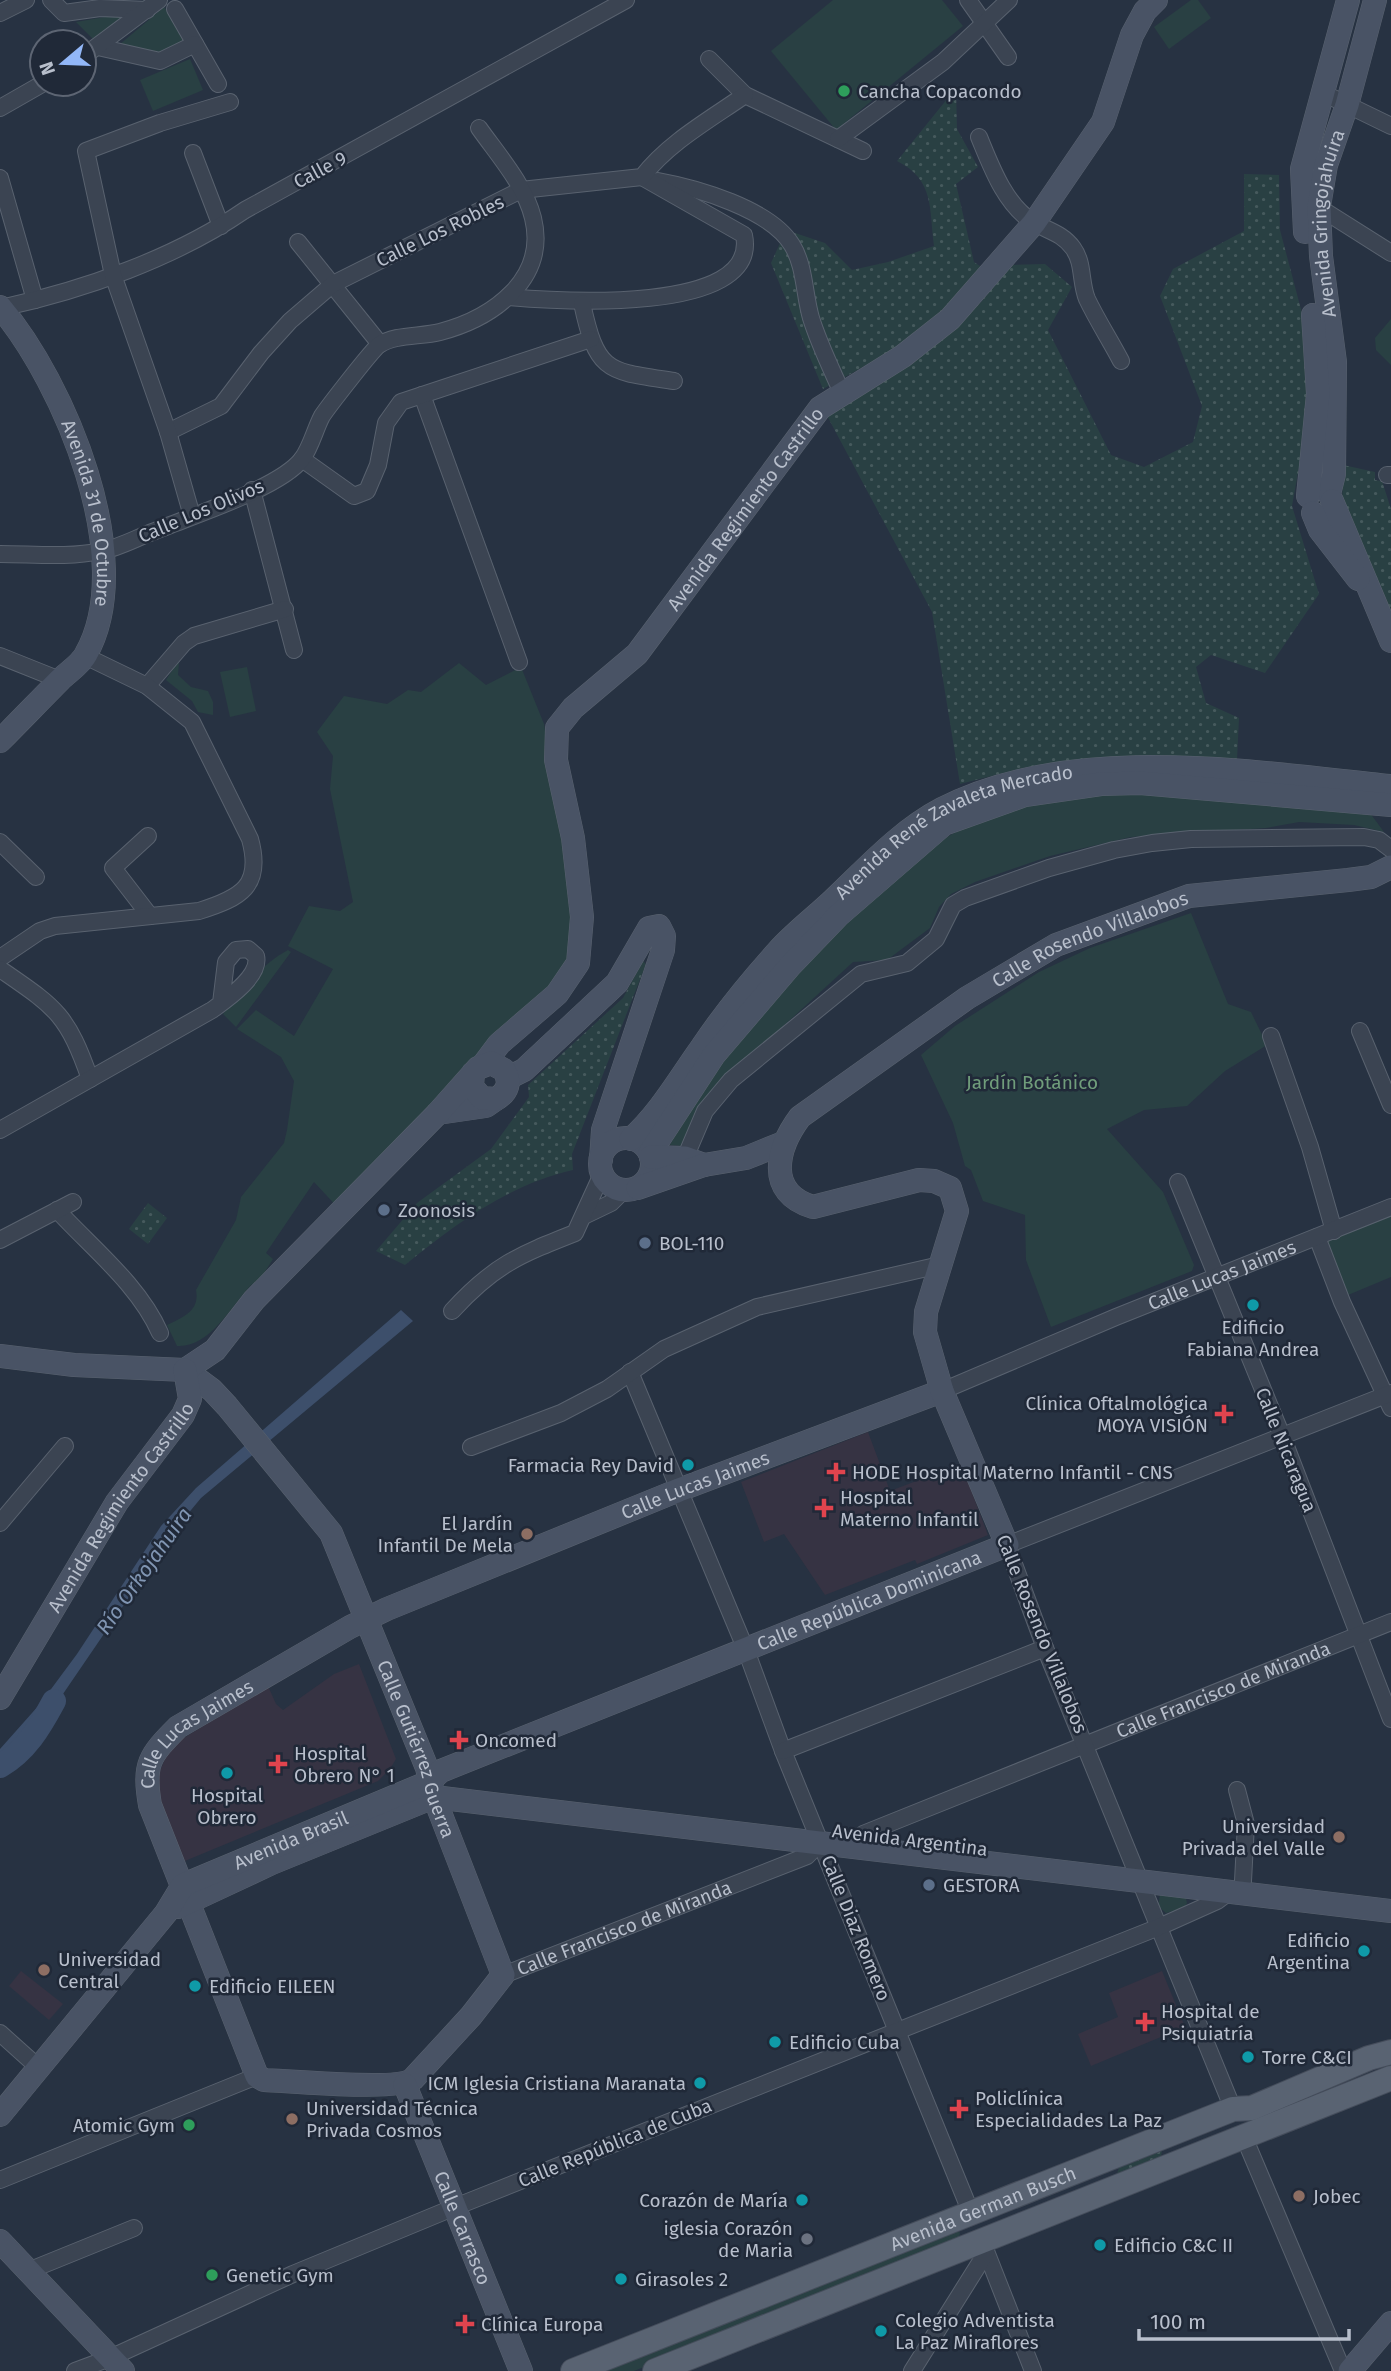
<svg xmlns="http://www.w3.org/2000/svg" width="1391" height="2371" viewBox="0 0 1391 2371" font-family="'Fira Sans',sans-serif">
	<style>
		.medical { fill: #363343 }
		.grass { fill: url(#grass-dots) }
		.park { fill: #294043 }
		.water { fill: #3d4f6b }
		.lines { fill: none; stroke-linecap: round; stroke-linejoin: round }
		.river { stroke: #3d4f6b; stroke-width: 24 }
		.street-casing { stroke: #59626f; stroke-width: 18 }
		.secondary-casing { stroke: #59626f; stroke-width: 24 }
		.primary-casing { stroke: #454d5b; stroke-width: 26 }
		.street { stroke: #3b4452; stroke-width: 16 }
		.secondary { stroke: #495365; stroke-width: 23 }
		.primary { stroke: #596372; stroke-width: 24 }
		.leisure-dot { fill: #2e9e5b; stroke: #202938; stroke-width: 2.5 }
		.service-dot { fill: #5c6f8a; stroke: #202938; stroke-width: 2.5 }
		.culture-dot { fill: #0f9aa8; stroke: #202938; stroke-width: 2.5 }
		.health-dot { fill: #e0444e; stroke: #202938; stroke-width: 2.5 }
		.education-dot { fill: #8d6e63; stroke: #202938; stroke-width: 2.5 }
		.worship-dot { fill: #6b7280; stroke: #202938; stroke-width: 2.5 }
		.labels { text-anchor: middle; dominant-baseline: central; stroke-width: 5; stroke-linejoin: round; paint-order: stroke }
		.poi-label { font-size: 19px; fill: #b8bfcc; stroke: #202938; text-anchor: start }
		.street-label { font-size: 19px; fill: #b8bfcc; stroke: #202938 }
		.park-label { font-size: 19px; fill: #709d7b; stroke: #202938 }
		.water-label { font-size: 21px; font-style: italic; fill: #8095b2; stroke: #202938 }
	</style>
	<defs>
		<pattern id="grass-dots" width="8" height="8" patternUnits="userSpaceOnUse" patternTransform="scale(1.75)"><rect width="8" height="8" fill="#294043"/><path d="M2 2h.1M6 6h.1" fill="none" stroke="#465a5d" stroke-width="1.8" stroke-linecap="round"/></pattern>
	</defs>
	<rect width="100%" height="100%" fill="#273242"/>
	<g class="medical">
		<polygon points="868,1432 890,1491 961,1464 988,1535 917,1564 915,1560 825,1595 784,1534 764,1542 741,1482"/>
		<polygon points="359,1664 396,1759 390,1769 378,1781 180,1863 157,1808 156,1781 166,1756 182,1739 268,1686 276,1704 283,1710 334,1674"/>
		<polygon points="21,1971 63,2004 49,2020 9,1986"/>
		<polygon points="1162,1971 1185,2027 1091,2066 1078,2034 1118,2017 1109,1993"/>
	</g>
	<g class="grass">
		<path d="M 956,88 L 957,129 L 978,167 L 956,184 L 974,262 L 983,268 L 950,306 L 905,344 L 823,389 L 771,263 L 786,230 L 825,243 L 852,270 L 888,262 L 934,246 C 929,209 935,180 897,161 Z"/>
		<polygon points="1244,174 1279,175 1280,230 1303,317 1308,417 1292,506 1319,594 1265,673 1211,655 1196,667 1206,703 1239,718 1237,760 1080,760 1023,768 960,784 932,612 825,412 944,337 982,301 1011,265 1045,264 1072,287 1048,330 1111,455 1144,467 1193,442 1202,406 1160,296 1173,269 1244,231"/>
		<polygon points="1343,465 1375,472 1375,480 1382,481 1391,509 1391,627 1342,509"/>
		<path d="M 643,961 L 646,964 L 572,1154 L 573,1170 C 510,1184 455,1224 405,1265 L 376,1251 L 417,1203 L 491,1149 L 529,1097 L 528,1085 L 623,998 Z"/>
		<polygon points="148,1203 167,1218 148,1244 129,1229"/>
		<polygon points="1162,2151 1161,2156 1115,2179 1119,2168"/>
	</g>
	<g class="park">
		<polygon points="833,0 942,0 963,26 836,130 771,51"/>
		<polygon points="1191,0 1198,0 1211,18 1169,49 1154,27"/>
		<polygon points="164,7 183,31 185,41 162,56 119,45"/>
		<polygon points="133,12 96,42 76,22"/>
		<polygon points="190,59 203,90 153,111 140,80"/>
		<polygon points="1391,319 1391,365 1376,350 1375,338"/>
		<polygon points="188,646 179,662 178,675 191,687 208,691 213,702 213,715 198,712 192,701 166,680"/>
		<path d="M 459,663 L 486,685 L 521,667 L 544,724 L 572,904 L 571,956 L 565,974 L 341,1211 L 314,1182 L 266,1253 L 273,1259 L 261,1278 L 251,1285 C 231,1307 209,1348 177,1346 L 167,1325 C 183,1317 200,1311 196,1290 L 236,1220 L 241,1197 L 284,1143 L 287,1130 L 294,1081 L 281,1057 L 237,1029 L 256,1010 L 294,1036 L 333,969 L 288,946 L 309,906 L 340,911 L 353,902 L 330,789 L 333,756 L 317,732 L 344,696 L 387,704 L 408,690 L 421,692 Z"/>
		<polygon points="247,667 256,711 230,717 220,672"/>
		<path d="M 1108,792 L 1173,792 L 1370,813 L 1384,832 L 1354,825 L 1299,822 L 1266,828 L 1131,837 L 1050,856 L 975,882 L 951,894 L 939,907 L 930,928 L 887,960 L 853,962 L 766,1042 L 684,1146 L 670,1145 C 719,1048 796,969 876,897 C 903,872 931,843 964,828 C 1014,806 1055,799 1108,792 Z"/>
		<polygon points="1191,913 1228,1004 1251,1012 1267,1045 1225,1071 1187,1106 1144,1110 1107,1129 1163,1192 1194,1265 1192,1271 1051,1327 1026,1260 1025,1215 983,1201 971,1170 965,1166 953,1123 921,1055 955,1026 1039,972 1090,948"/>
		<path d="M 288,950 L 291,952 L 236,1027 L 223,1014 C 242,991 261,964 288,950 Z"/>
		<polygon points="1391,1213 1391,1277 1348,1295 1325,1240"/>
		<polygon points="1160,1895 1185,1895 1187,1903 1184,1908 1166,1913 1158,1906"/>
		<polygon points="957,2230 960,2233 958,2241 634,2371 595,2371"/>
	</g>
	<polygon class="water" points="401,1310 413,1321 201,1498 177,1527 37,1732 0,1766 0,1749 40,1704 77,1654 161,1526 196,1488"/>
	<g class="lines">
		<path class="river" d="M 0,1766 C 26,1751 40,1727 54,1701"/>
		<defs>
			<g id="street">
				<polyline points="51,0 64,13 100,8 147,10"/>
				<polyline points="968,0 1008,57"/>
				<polyline points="175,9 218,84"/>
				<polyline points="0,13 26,0"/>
				<polyline points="98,47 160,61 195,44"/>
				<polyline points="84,56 159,0"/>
				<polyline points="709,59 745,95 863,151"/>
				<polyline points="1323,93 1391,126"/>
				<polyline points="0,108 42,84"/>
				<path d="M 979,137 C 991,166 1005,205 1033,222 C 1048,231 1062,233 1073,248 C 1084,263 1080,282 1087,299 C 1097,320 1110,340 1121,361"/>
				<polyline points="838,139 943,62 1009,0"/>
				<polyline points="193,153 221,226"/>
				<polyline points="0,178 35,300"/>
				<path d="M 658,181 C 697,188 770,209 792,245 C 805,266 804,294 811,318 C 819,344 831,368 842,393"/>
				<polyline points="1312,203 1391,253"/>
				<polyline points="298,242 380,344"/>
				<path d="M 508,297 C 554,301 761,316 744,235 L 642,177"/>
				<path d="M 582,303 C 597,374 608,371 674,381"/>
				<path d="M 1,308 C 84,290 175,258 245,210 L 626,0"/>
				<polyline points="422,395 519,662"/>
				<path d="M 168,432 L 221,406 L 261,353 L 290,321 L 333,284 L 521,190 L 642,177 C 668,143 709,120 745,95"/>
				<polyline points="302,459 354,496 367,491 378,465 386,423 401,402 591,339"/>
				<polyline points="1387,475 1391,475"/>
				<polyline points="252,490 294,650"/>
				<polyline points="192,516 168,432 113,275 86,151 160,123 230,102"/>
				<path d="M 0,554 C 33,554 68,558 101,551 C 119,548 138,537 155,531 C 191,516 280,488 302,459 C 311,447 315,429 322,416 C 328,407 372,350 379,345 C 395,334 421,337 440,332 C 493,318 548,279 533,218 C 525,185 498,155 479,128"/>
				<polyline points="0,656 60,680"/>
				<polyline points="147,686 184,643 194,636 285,609"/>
				<polyline points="148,836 113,868 150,916"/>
				<polyline points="0,842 36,877"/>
				<path d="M 0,958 L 40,931 L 55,926 L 199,911 C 241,898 263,886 250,839 L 192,722 L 147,686 L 85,656"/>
				<path d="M 0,969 C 55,1007 67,1013 90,1079"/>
				<polyline points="1360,1031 1391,1105"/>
				<polyline points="1271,1036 1310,1147 1334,1231"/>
				<path d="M 0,1130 L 212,1010 C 227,999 261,976 256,956 L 248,949 L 236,950 L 226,962 L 221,1003"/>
				<polyline points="685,1158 705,1111 731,1080 861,974 907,963 936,939 953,905 965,898 1049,868 1114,850 1152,843 1191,839 1364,837 1379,840 1391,849"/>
				<polyline points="1178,1182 1282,1436 1391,1719"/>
				<path d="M 57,1210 C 92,1248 139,1285 160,1333"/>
				<polyline points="586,1215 611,1203 624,1190"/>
				<polyline points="1317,1237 1342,1302 1391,1408"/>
				<polyline points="0,1240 73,1202"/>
				<path d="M 452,1311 C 494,1265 519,1255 575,1233 L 602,1174"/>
				<polyline points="630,1372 746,1650 783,1751 971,2213"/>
				<path id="s1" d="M 942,1391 L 1116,1317 L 1391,1207"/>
				<polyline points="471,1447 561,1413 607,1389 664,1349 757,1307 940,1265"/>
				<polyline points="0,1523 65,1446"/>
				<polyline points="783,1751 1045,1648"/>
				<polyline points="1237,1790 1246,1824 1243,1881"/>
				<path id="s2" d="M 863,1834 L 1391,1622"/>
				<path id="s3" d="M 503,1975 L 807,1856 L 821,1842"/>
				<polyline points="0,2033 39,2068"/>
				<polyline points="1233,2109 1045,1648 1007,1545 1391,1393"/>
				<polyline points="1244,2137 1343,2371"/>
				<polyline points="0,2180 257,2076"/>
				<polyline points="982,2241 1033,2371"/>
				<polyline points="28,2271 134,2228"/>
				<polyline points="75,2371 110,2358 293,2274 455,2207 1159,1927 1217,1901 1229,1892"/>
				<polyline points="912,2371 986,2253"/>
			</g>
			<g id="secondary">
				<polyline points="1305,232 1302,169 1348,0"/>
				<path id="s4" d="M 0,307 C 64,382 139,560 86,654 C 81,664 68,672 60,680 C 40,700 20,721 0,741"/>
				<path id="s5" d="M 1329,494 L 1334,474 L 1335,362 L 1321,256 L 1319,206 L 1326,165 L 1347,105 L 1375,0"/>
				<polyline points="1308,496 1318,394 1313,315"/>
				<polyline points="1332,501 1391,641"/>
				<polyline points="1313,513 1320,530 1358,579"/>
				<path id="s6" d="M 484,1064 L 499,1044 L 557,994 L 578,963 L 582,917 L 573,838 L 556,760 L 557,728 L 573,708 L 637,654 L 820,408 L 903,356 L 950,319 L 1034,223 L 1103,122 L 1132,35 L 1145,11 L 1156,0"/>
				<polyline points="508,1078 524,1070 617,983 649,928 659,926 664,936 663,950 603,1130 601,1160"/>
				<polyline points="438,1113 486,1106 496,1099"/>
				<circle cx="626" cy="1164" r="26"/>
				<path id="s7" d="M 631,1139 C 660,1113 679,1079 702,1047 C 724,1014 751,981 778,951 C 794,933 814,918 832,901 C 866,869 900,831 942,809 C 1071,742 1251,772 1391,786"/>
				<polyline points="650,1153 714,1055 790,966 839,915 944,824 1025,795 1101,784 1140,783 1391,805"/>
				<polyline points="651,1157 685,1158 704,1165"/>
				<polyline points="638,1188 704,1165 746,1158 783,1143"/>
				<polyline points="0,1356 74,1365 185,1370"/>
				<path id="s8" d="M 185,1370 L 212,1390 L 227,1406 L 331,1533 L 427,1768 L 434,1797 L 503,1975 L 471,2016 L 413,2079 C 398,2091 290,2081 264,2080 L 257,2076 L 150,1805 C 143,1764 149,1756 178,1727 L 350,1627 L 387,1609 L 679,1490 L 942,1391"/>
				<path d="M 185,1370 L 215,1350 L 254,1300 L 438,1113 L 478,1068 L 491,1063 L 504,1070 C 511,1082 508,1092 496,1099 L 482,1098 L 472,1087 L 473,1073"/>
				<path id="s9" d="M 0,1698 L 117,1502 L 183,1415 L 190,1399 L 185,1370"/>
				<polyline points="178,1907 272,1863 434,1797 1391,1911"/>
				<path id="s10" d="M 405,2085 L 521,2371"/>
				<path id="s11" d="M 0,2115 L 166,1913 L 183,1885 L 429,1782 L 441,1771 L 1007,1545 L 942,1391 L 925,1332 L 926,1312 L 957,1211 L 950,1188 L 934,1181 L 919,1180 L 813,1207 C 765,1193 777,1148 800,1117 L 967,998 L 1056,945 L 1189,896 L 1348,880 L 1371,877 L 1391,867"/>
				<polyline points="0,2241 123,2371"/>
				<polyline points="1350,2371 1391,2323"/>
			</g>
			<g id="primary">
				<path id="s12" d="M 573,2371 L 1233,2109 L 1252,2108 L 1369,2058 L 1391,2052"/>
				<polyline points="655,2371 1391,2078"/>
			</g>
		</defs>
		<use href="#street" class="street-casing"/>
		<use href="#secondary" class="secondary-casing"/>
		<use href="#primary" class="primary-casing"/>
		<use href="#street" class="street"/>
		<use href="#secondary" class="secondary"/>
		<use href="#primary" class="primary"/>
	</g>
	<g class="leisure-dot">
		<circle cx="844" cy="91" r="7"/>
		<circle cx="189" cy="2125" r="7"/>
		<circle cx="212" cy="2275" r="7"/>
	</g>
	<g class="service-dot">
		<circle cx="384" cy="1210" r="7"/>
		<circle cx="645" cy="1243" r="7"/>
		<circle cx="929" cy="1885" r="7"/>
	</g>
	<g class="culture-dot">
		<circle cx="1253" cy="1305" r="7"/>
		<circle cx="688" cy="1465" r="7"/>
		<circle cx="227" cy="1773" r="7"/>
		<circle cx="1364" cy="1951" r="7"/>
		<circle cx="195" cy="1986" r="7"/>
		<circle cx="775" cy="2042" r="7"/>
		<circle cx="1248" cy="2057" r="7"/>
		<circle cx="700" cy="2083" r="7"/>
		<circle cx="802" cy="2200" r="7"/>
		<circle cx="1100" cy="2245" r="7"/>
		<circle cx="621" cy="2279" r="7"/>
		<circle cx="881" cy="2331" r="7"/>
	</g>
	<g class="health-dot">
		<path d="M1220.5 1403.5h7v7h7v7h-7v7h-7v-7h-7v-7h7z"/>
		<path d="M832.5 1461.5h7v7h7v7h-7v7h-7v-7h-7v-7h7z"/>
		<path d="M820.5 1497.5h7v7h7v7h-7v7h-7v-7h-7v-7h7z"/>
		<path d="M455.5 1729.5h7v7h7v7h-7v7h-7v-7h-7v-7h7z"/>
		<path d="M274.5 1753.5h7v7h7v7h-7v7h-7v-7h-7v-7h7z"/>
		<path d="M1141.5 2011.5h7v7h7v7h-7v7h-7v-7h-7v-7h7z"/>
		<path d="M955.5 2098.5h7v7h7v7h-7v7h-7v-7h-7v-7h7z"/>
		<path d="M461.5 2313.5h7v7h7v7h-7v7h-7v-7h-7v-7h7z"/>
	</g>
	<g class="education-dot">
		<circle cx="527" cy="1534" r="7"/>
		<circle cx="1339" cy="1837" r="7"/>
		<circle cx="44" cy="1970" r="7"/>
		<circle cx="292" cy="2119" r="7"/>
		<circle cx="1299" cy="2196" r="7"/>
	</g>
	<circle class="worship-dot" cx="807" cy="2239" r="7"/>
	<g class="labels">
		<g class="poi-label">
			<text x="858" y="91">Cancha Copacondo</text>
			<text x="398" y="1210">Zoonosis</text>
			<text x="659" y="1243">BOL-110</text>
			<text x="1253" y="1327" text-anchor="middle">Edificio<tspan x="1253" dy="22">Fabiana Andrea</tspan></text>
			<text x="1208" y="1403" text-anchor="end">Clínica Oftalmológica<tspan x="1208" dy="22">MOYA VISIÓN</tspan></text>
			<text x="674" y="1465" text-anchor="end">Farmacia Rey David</text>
			<text x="852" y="1472">HODE Hospital Materno Infantil - CNS</text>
			<text x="840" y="1497">Hospital<tspan x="840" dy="22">Materno Infantil</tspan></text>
			<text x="513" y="1523" text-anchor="end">El Jardín<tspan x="513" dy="22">Infantil De Mela</tspan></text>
			<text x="475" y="1740">Oncomed</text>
			<text x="294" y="1753">Hospital<tspan x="294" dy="22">Obrero N° 1</tspan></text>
			<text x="227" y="1795" text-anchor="middle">Hospital<tspan x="227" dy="22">Obrero</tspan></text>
			<text x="1325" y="1826" text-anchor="end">Universidad<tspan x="1325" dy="22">Privada del Valle</tspan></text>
			<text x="943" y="1885">GESTORA</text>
			<text x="1350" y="1940" text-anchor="end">Edificio<tspan x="1350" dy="22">Argentina</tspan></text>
			<text x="58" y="1959">Universidad<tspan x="58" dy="22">Central</tspan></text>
			<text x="209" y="1986">Edificio EILEEN</text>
			<text x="1161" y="2011">Hospital de<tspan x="1161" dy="22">Psiquiatría</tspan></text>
			<text x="789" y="2042">Edificio Cuba</text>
			<text x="1262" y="2057">Torre C&amp;CI</text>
			<text x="686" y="2083" text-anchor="end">ICM Iglesia Cristiana Maranata</text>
			<text x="975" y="2098">Policlínica<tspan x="975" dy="22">Especialidades La Paz</tspan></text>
			<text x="306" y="2108">Universidad Técnica<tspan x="306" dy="22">Privada Cosmos</tspan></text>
			<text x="175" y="2125" text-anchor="end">Atomic Gym</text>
			<text x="1313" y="2196">Jobec</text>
			<text x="788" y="2200" text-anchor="end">Corazón de María</text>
			<text x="793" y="2228" text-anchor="end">iglesia Corazón<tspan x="793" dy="22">de Maria</tspan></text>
			<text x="1114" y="2245">Edificio C&amp;C II</text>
			<text x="226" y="2275">Genetic Gym</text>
			<text x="635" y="2279">Girasoles 2</text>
			<text x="895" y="2320">Colegio Adventista<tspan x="895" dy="22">La Paz Miraflores</tspan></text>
			<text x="481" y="2324">Clínica Europa</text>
		</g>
		<g class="street-label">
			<text transform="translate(320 170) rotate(-28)">Calle 9</text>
			<text stroke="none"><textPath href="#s5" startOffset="273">Avenida Gringojahuira</textPath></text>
			<text transform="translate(440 231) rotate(-26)">Calle Los Robles</text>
			<text stroke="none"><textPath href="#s6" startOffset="667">Avenida Regimiento Castrillo</textPath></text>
			<text transform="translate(201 511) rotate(-23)">Calle Los Olivos</text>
			<text stroke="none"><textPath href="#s4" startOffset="228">Avenida 31 de Octubre</textPath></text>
			<text stroke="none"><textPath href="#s7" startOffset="457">Avenida René Zavaleta Mercado</textPath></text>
			<text stroke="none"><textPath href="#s11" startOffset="2160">Calle Rosendo Villalobos</textPath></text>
			<text stroke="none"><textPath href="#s1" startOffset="303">Calle Lucas Jaimes</textPath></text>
			<text transform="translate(1286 1450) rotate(68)">Calle Nicaragua</text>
			<text stroke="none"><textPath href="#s8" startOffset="1942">Calle Lucas Jaimes</textPath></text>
			<text stroke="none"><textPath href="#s9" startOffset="226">Avenida Regimiento Castrillo</textPath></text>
			<text stroke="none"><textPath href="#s11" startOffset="1038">Calle República Dominicana</textPath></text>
			<text transform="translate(1042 1634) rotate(68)">Calle Rosendo Villalobos</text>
			<text stroke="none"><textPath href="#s2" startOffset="388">Calle Francisco de Miranda</textPath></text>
			<text stroke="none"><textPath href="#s8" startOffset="1376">Calle Lucas Jaimes</textPath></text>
			<text stroke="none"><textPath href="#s8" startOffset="452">Calle Gutiérrez Guerra</textPath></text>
			<text stroke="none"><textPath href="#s11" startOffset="411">Avenida Brasil</textPath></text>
			<text transform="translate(910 1840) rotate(7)">Avenida Argentina</text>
			<text stroke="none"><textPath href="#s3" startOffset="130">Calle Francisco de Miranda</textPath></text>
			<text transform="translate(856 1928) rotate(68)">Calle Diaz Romero</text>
			<text transform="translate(615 2143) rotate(-22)">Calle República de Cuba</text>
			<text stroke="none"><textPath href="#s12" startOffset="441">Avenida German Busch</textPath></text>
			<text stroke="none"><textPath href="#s10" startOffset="154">Calle Carrasco</textPath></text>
		</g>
		<g class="park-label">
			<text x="1032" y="1082">Jardín Botánico</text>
		</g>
		<g class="water-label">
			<text transform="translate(144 1571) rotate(-55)">Río Orkojahuira</text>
		</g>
	</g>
	<g transform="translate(63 63) rotate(251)"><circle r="33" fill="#202938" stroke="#5d6573" stroke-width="2"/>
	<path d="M0-5L12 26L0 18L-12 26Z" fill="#92b7f8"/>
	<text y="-10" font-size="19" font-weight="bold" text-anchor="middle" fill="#b8bfcc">N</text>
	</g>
	<path d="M1139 2329v10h210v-10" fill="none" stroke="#b8bfcc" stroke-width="3.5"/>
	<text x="1150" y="2329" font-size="21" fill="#b8bfcc" stroke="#202938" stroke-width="5" paint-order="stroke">100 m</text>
</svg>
